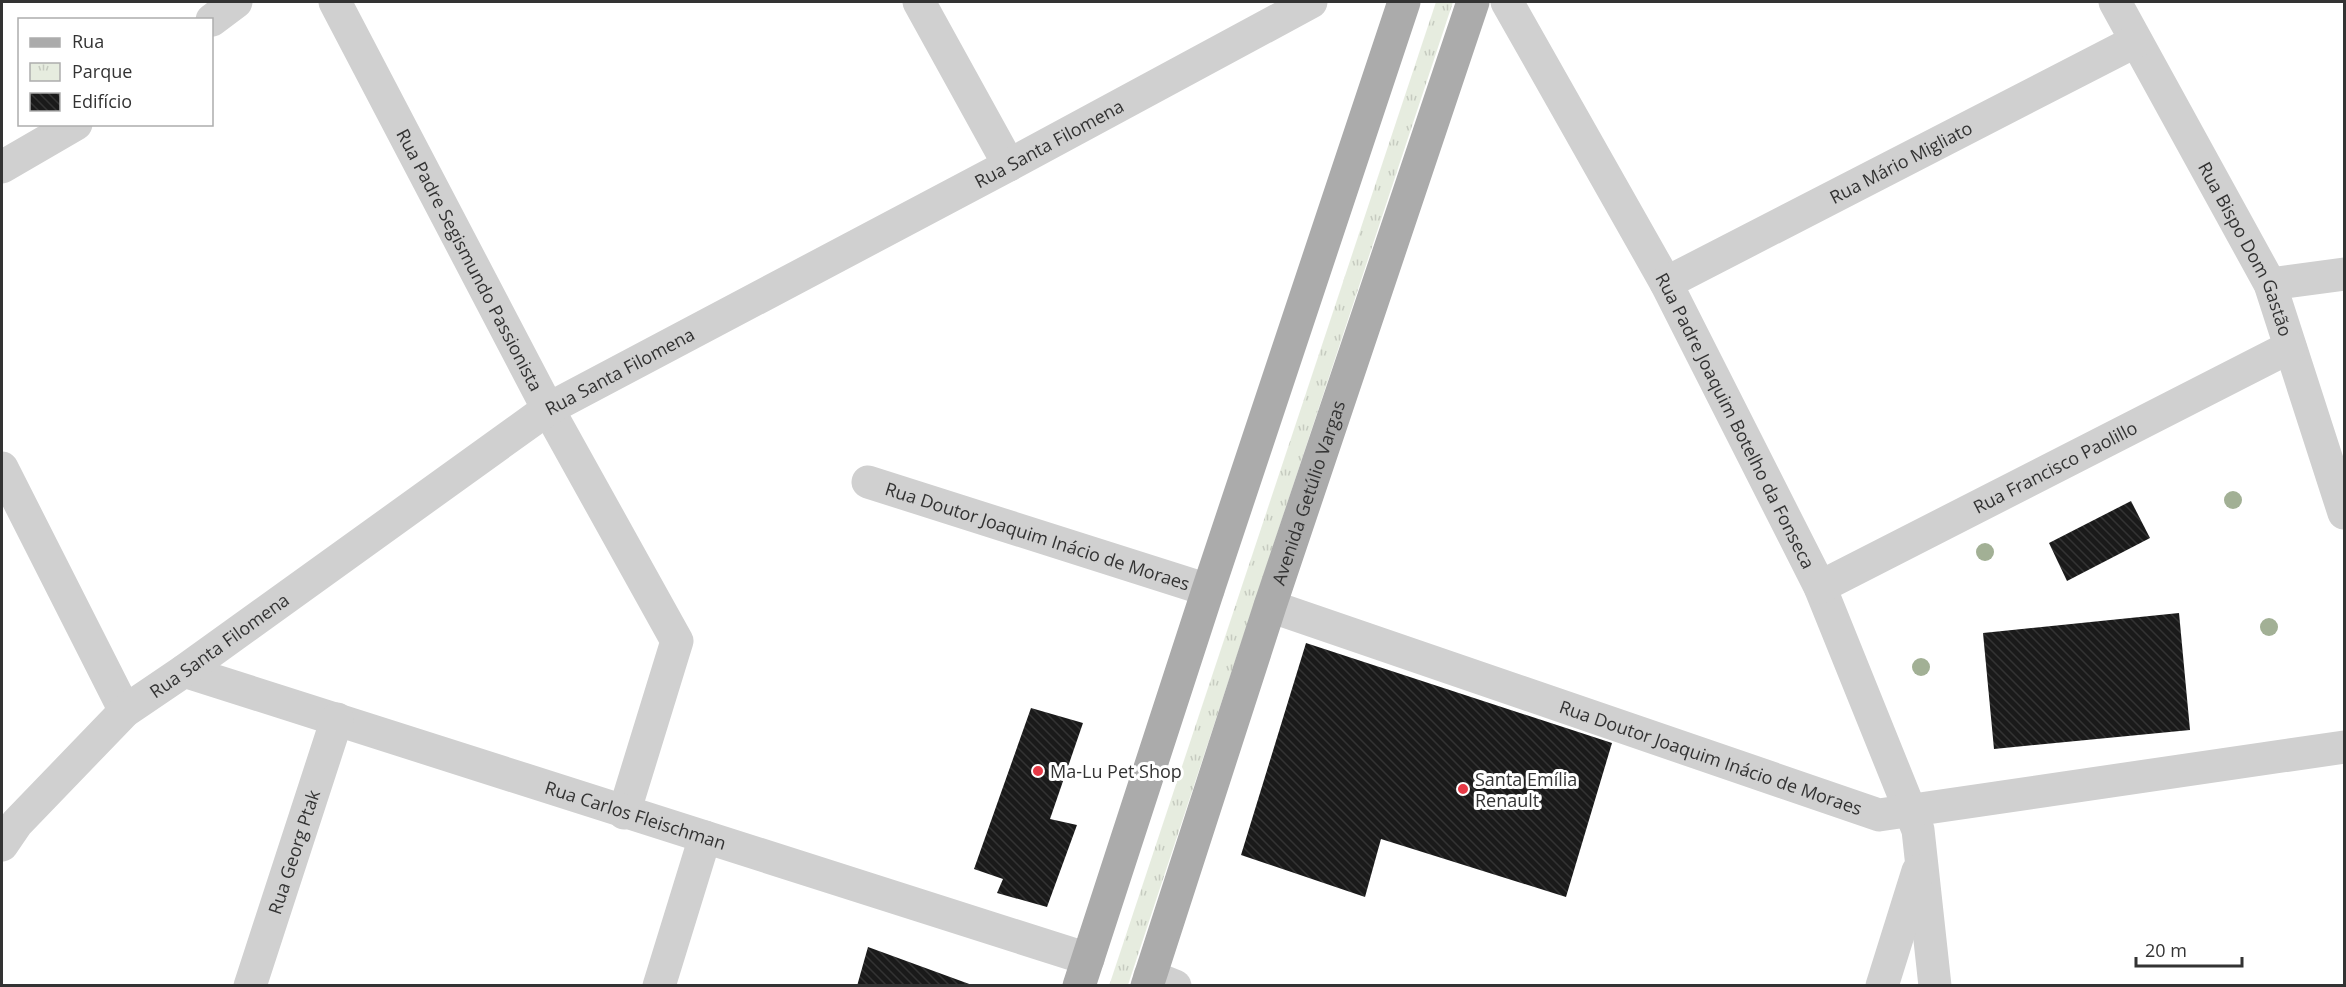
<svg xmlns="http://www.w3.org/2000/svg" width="2346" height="987" viewBox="0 0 2346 987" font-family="'Open Sans',sans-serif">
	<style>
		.park { fill: url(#park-tufts) }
		.building { fill: url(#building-back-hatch) }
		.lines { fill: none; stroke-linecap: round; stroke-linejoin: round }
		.minor { stroke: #d0d0d0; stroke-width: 33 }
		.major { stroke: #ababab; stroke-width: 33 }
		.tree { fill: #a2b095 }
		.poi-dot { fill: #e63946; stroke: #fff; stroke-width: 2 }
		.labels { text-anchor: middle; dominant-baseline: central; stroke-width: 6; stroke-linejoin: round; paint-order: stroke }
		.street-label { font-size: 18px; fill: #333; stroke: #fff }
		.poi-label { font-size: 18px; fill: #333; stroke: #fff; text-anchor: start }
	</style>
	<defs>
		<pattern id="park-tufts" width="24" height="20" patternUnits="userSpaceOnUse" patternTransform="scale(1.5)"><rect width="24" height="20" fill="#e6ecdf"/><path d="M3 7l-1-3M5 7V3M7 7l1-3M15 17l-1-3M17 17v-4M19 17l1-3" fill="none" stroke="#c6cbc0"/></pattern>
		<pattern id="building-back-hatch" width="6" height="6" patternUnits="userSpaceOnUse" patternTransform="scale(1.5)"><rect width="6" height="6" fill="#1a1a1a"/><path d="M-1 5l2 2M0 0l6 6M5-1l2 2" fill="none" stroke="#333"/></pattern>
	</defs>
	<rect width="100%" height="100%" fill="#fff"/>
	<polygon class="park" points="1436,2 1453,2 1128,985 1109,986"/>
	<g class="building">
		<polygon points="2131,501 2150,538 2067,581 2049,543"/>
		<polygon points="2179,613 2190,730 1994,749 1983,633"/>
		<polygon points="1306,643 1612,743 1566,897 1381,839 1365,897 1241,855"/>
		<polygon points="1031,708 1083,723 1050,819 1077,825 1047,907 997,893 1003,879 974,869"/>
		<polygon points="868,947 972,985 972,986 857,986"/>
	</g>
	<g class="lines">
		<g class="minor">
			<path id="s1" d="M 335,2 L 548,409 L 677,641 L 624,813"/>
			<polyline points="919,2 1009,165"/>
			<path id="s2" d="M 1507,2 L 1666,283 L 1820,587 L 1918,830 L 1935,986"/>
			<path id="s3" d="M 2115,2 L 2270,284 L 2344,513"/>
			<polyline points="212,20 236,2"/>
			<polyline points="2,167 76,124"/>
			<path id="s4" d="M 1666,283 L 2136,41"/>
			<polyline points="2270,284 2344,274"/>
			<polyline points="2,468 125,711"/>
			<path id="s5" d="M 868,482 L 1208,590"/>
			<path id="s6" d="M 1820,587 L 2290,347"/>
			<path id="s7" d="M 1270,606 L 1879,815 L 2344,747"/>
			<path id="s8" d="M 184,671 L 1088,959"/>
			<path id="s9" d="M 2,845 L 17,823 L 125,711 L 184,671 L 548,409 L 1009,165 L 1311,2"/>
			<polyline points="1150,976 1175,986"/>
			<path id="s10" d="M 250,986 L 337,719"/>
			<polyline points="659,986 705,837"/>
			<polyline points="1882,986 1918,871"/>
		</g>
		<g class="major">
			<polyline points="1079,986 1208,590 1404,2"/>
			<path id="s11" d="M 1147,986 L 1270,606 L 1473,2"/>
		</g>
	</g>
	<g class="tree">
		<circle cx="2233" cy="500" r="9"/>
		<circle cx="1985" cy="552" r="9"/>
		<circle cx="2269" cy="627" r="9"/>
		<circle cx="1921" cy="667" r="9"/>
	</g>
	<g class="poi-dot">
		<circle cx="1038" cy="771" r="6"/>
		<circle cx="1463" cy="789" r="6"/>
	</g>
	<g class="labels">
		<g class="street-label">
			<text stroke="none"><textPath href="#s9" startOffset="1269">Rua Santa Filomena</textPath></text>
			<text stroke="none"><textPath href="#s4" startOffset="264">Rua Mário Migliato</textPath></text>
			<text stroke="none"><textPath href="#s3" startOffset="280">Rua Bispo Dom Gastão</textPath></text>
			<text stroke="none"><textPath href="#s1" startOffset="291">Rua Padre Segismundo Passionista</textPath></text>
			<text stroke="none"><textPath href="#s9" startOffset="783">Rua Santa Filomena</textPath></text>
			<text stroke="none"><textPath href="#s2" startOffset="477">Rua Padre Joaquim Botelho da Fonseca</textPath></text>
			<text stroke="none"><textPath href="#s6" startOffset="264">Rua Francisco Paolillo</textPath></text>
			<text stroke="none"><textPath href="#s11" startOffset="519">Avenida Getúlio Vargas</textPath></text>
			<text stroke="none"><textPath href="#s5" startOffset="178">Rua Doutor Joaquim Inácio de Moraes</textPath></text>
			<text stroke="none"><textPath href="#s9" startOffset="297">Rua Santa Filomena</textPath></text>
			<text stroke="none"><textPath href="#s7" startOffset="466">Rua Doutor Joaquim Inácio de Moraes</textPath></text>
			<text stroke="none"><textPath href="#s8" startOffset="474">Rua Carlos Fleischman</textPath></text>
			<text stroke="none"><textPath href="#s10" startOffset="141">Rua Georg Ptak</textPath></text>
		</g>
		<g class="poi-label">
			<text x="1050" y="771">Ma-Lu Pet Shop</text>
			<text x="1475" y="779">Santa Emília<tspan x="1475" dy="21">Renault</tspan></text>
		</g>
	</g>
	<rect width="2346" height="987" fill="none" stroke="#333333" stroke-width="6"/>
	<rect x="18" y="18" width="195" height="108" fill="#ffffff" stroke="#adadad" stroke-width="1.5"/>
	<rect x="30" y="38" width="30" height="9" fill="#ababab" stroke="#adadad" stroke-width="1.5"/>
	<text x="72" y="48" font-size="18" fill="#333333">Rua</text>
	<rect x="30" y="63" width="30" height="18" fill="url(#park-tufts)" stroke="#adadad" stroke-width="1.5"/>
	<text x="72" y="78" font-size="18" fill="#333333">Parque</text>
	<rect x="30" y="93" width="30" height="18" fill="url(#building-back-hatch)" stroke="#adadad" stroke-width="1.5"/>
	<text x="72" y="108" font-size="18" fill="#333333">Edifício</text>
	<path d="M2136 957v9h106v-9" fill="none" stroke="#333333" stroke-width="3"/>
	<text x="2145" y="957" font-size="18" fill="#333333" stroke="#ffffff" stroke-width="4.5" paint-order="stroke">20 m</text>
</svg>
